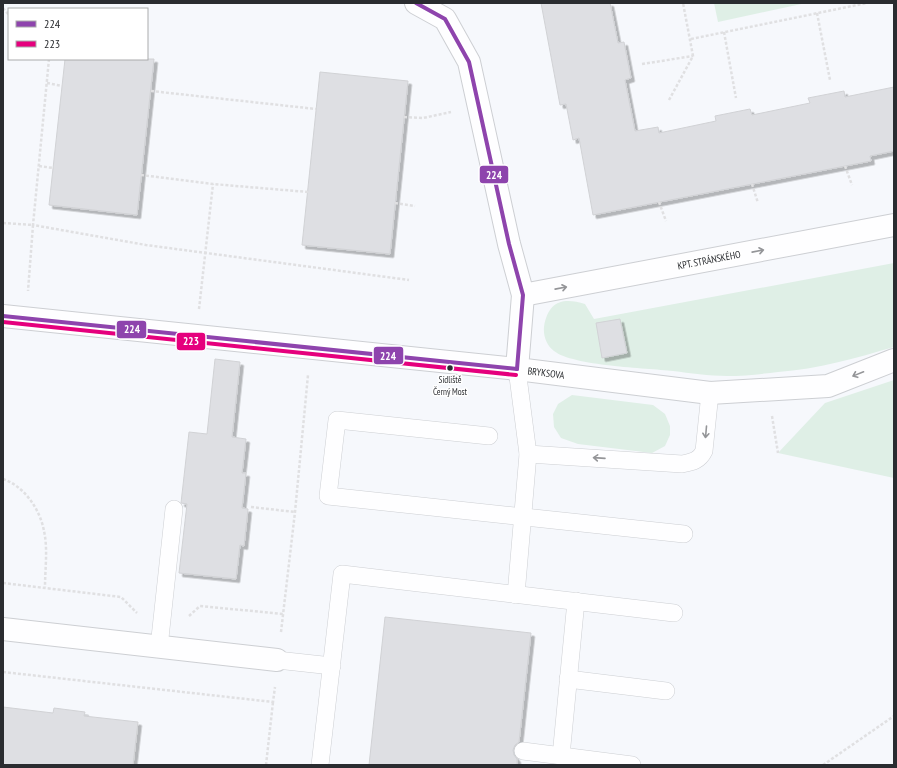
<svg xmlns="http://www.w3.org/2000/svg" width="897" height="768" viewBox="0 0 897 768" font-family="'PT Sans Narrow',sans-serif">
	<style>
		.green { fill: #dfefe6 }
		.building { fill: #dedfe3; stroke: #d1d2d5; filter: url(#shadow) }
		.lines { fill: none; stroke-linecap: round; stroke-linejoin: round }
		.lane-casing { stroke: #cdcfd3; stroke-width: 18 }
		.street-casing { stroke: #cdcfd3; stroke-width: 24 }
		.path { stroke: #e0e0e2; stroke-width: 2.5; stroke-dasharray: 3 2; stroke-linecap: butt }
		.lane { stroke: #fefeff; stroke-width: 17 }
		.street { stroke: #fefeff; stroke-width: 22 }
		.bus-1-casing { stroke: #fff; stroke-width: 7 }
		.bus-2-casing { stroke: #fff; stroke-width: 7 }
		.bus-1 { stroke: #8e44ad; stroke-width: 4 }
		.bus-2 { stroke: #e5007d; stroke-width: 4 }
		.oneway { stroke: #949598 }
		.bus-dot { fill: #2a2c30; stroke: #fff; stroke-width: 1.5 }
		.labels { text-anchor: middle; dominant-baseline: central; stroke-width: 3; stroke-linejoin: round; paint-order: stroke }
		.bus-label { font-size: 9px; fill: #2a2c30; stroke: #fff }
		.street-label { font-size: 10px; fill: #2a2c30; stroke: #fff }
		.line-badge { stroke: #fff; stroke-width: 1.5 }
		.badge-label { font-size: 11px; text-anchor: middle; font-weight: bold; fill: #fff }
	</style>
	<defs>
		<filter id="shadow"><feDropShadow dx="3.5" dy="3.5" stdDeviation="0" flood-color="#0004"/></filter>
	</defs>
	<rect width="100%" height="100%" fill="#f6f8fc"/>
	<g class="green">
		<polygon points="714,3 806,3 718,22"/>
		<path d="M 894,263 L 894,347 C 856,358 818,369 778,372 C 762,374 744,376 727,376 C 709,376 690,373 673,371 C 646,368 573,366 554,351 C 547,346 543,336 544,327 C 548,302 562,297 585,304 L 594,319 Z"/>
		<polygon points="894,380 894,478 778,453 825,403"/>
		<polygon points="572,395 653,405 665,414 670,426 670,435 665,446 652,453 578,444 561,438 554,427 553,414 558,404"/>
	</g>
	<g class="building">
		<polygon points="541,3 610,3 618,43 624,42 631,78 625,80 635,131 658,127 659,133 716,121 715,116 750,109 752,115 810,103 808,98 844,91 845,97 894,87 894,151 870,156 871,161 593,215 579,138 573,140 566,104 560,105"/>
		<polygon points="65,59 154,59 137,215 49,205"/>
		<polygon points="320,72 408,81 390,254 302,245"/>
		<polygon points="620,319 627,353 602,358 596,323"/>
		<polygon points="215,359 240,362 232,437 246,439 242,473 246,473 242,508 248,509 244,546 240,545 236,579 179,573 187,504 181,503 189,432 207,434"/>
		<polygon points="385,617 531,633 519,742 515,745 513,750 514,755 517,759 517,765 369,765"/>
		<polygon points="3,707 53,713 54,708 85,712 84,716 138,722 133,765 3,765"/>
	</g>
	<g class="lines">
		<defs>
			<g id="lane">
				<polyline points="489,436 337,420 328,496 684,534"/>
				<path d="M 528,454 L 682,464 C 692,462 699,461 704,451 L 710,393"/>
				<polyline points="516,595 528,454 517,369"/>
				<polyline points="159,647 174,509"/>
				<polyline points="277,660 332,666"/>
				<polyline points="568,679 666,691"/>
				<polyline points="523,751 632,765"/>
				<polyline points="561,756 576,601"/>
				<polyline points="320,765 342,574 674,613"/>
			</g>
			<g id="street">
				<polyline points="416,3 445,19 469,62 509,244 523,295 517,369"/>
				<polyline points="523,295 894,225"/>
				<polyline points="3,316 517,369 710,393 828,386 894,360"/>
				<polyline points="3,629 277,660"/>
			</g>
		</defs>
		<use href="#lane" class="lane-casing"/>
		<use href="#street" class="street-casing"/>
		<g class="path">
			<polyline points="3,8 9,15"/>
			<polyline points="817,13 830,80"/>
			<polyline points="724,32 736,98"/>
			<polyline points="691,39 867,3"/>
			<polyline points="49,59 33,225 146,245 409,280"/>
			<polyline points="642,64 693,56"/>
			<polyline points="47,83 62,86"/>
			<polyline points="151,91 316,109"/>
			<polyline points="669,100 693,56 683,3"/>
			<polyline points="404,117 423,118 451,112"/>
			<polyline points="39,166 53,168"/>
			<polyline points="845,166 852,185"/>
			<polyline points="141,175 213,184 308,192"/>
			<polyline points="752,184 758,203"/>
			<polyline points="659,202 666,221"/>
			<polyline points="395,203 415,206"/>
			<polyline points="3,223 33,225 28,291"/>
			<polyline points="199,309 213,184"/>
			<polyline points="772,416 778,453"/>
			<path d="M 3,479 C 24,486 40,509 44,531 C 48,549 45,569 45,587"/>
			<polyline points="251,507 295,512"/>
			<polyline points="3,583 121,597 137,613"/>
			<polyline points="189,616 200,606 283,614"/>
			<polyline points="281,632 295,512 308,375"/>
			<polyline points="3,672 273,702 275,687"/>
			<polyline points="266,765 273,702"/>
			<polyline points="823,765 894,716"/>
		</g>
		<use href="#lane" class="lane"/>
		<use href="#street" class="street"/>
		<defs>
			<g id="bus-1">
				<polyline points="416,3 445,19 469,62 509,244 523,295 517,369"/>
				<polyline points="3,316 517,369"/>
			</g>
			<polyline id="bus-2" points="3,322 516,375"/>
		</defs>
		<use href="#bus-1" class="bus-1-casing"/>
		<use href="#bus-2" class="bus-2-casing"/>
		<use href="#bus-1" class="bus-1"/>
		<use href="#bus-2" class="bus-2"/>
	</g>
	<defs><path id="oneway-shaft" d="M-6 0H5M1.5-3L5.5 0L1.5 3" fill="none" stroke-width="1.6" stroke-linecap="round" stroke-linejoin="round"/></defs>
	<g class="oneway">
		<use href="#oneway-shaft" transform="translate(758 251) rotate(-11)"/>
		<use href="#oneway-shaft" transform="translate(561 288) rotate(-11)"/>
		<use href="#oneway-shaft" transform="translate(858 374) rotate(158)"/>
		<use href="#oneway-shaft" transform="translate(706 432) rotate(95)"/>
		<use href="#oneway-shaft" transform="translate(599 458) rotate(-176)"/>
	</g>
	<circle class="bus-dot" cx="450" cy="368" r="3.5"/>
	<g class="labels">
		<g class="bus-label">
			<text x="450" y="379">Sídliště<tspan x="450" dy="12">Černý Most</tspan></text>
		</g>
		<g class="street-label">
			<text transform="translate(709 260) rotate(-11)">KPT. STRÁNSKÉHO</text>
			<text transform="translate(546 373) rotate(7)">BRYKSOVA</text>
		</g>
	</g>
	<g class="line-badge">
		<rect x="479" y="165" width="30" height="19" rx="4" fill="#8e44ad"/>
		<rect x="116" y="320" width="31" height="19" rx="4" fill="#8e44ad"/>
		<rect x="176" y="332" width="30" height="19" rx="4" fill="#e5007d"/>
		<rect x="373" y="346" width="31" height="19" rx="4" fill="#8e44ad"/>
	</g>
	<g class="badge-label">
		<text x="494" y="179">224</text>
		<text x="132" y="333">224</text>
		<text x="191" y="345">223</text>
		<text x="388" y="360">224</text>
	</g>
	<rect width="897" height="768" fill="none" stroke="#2a2c30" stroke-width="8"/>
	<rect x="8" y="8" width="140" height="52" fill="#ffffff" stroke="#aaabac"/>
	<rect x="16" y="21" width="20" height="6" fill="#8e44ad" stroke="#aaabac"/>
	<text x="44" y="28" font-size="12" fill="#2a2c30">224</text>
	<rect x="16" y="41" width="20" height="6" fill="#e5007d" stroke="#aaabac"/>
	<text x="44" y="48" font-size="12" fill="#2a2c30">223</text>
</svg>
